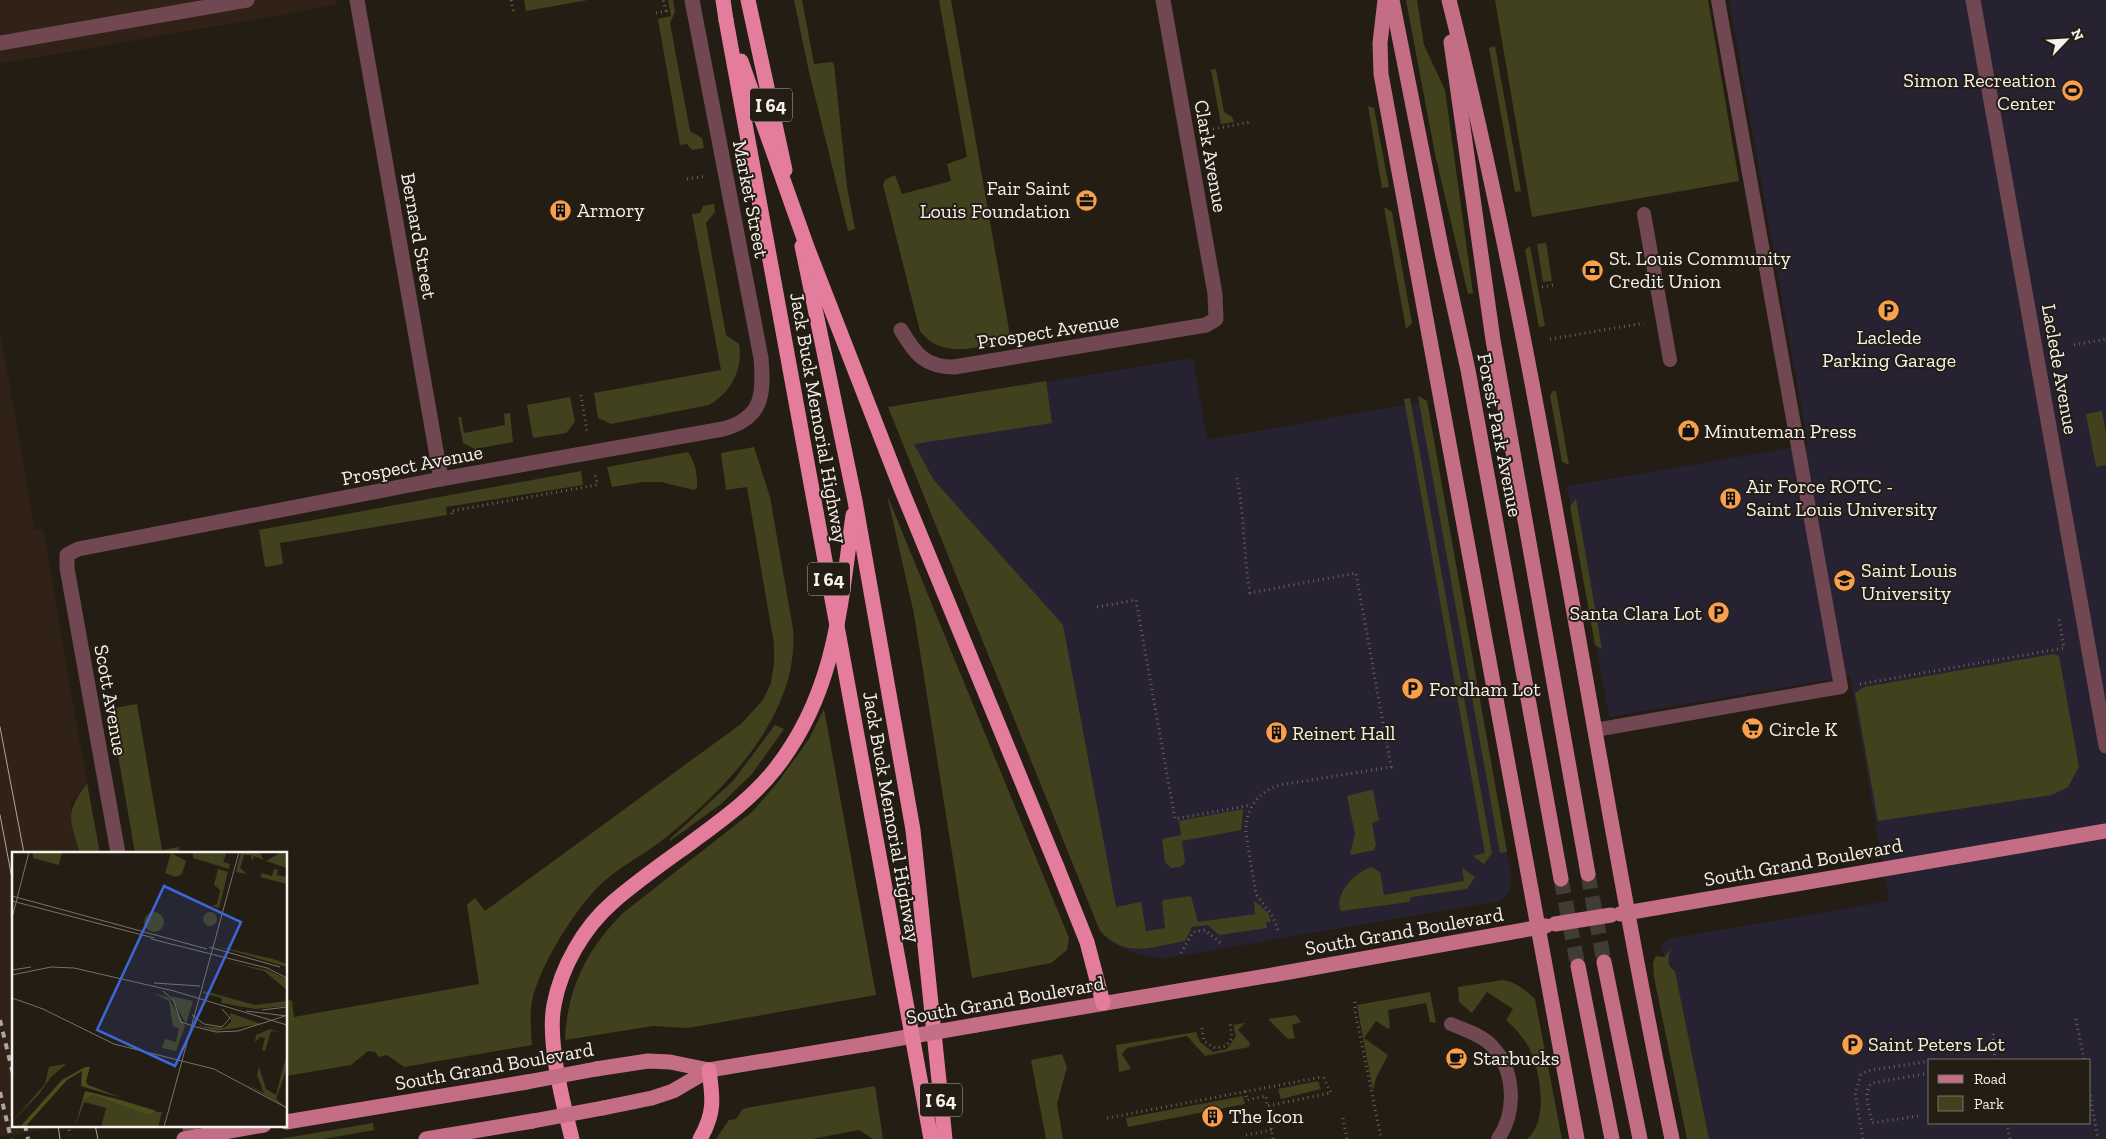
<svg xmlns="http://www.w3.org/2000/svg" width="2106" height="1139" viewBox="0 0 2106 1139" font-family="'Zilla Slab',serif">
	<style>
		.industrial { fill: #302216 }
		.education { fill: #272232; fill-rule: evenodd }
		.green { fill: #41421d }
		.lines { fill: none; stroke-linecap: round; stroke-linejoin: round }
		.primary-tunnel { stroke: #423d34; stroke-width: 15; stroke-dasharray: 15 8; stroke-linecap: butt }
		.path { stroke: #69635b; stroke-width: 3; stroke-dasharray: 1 4; stroke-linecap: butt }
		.lane { stroke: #714752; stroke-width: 14 }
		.street { stroke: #714752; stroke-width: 15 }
		.primary { stroke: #c46e86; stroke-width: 15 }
		.highway { stroke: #e47d9b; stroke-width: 15 }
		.tram { stroke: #aaa69f; stroke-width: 1 }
		.rail { stroke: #aaa69f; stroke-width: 4; stroke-dasharray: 6 6; stroke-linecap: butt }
		.primary-bridge { stroke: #c46e86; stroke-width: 15 }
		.highway-bridge { stroke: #e47d9b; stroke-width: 15 }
		.labels { text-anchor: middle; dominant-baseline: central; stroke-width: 4; stroke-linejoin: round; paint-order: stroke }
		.shield { fill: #231d14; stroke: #b6b1aa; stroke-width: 1 }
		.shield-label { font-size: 19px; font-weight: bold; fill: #f5f1eb }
		.poi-label { font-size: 20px; fill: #f5f1eb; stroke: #231d14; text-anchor: start }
		.street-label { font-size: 20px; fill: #f5f1eb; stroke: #231d14 }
		.inset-road { fill: none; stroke: #77726a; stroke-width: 1 }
		.view { fill: #3d66db; fill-opacity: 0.15; stroke: #3d66db; stroke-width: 2.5 }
		.inset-edge { fill: none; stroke: #f5f1eb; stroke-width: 2.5 }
	</style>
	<rect width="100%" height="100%" fill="#231d14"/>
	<g class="industrial">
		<polygon points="0,0 336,0 336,5 0,64"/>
		<polygon points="0,330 35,530 43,529 87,783 71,804 71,820 80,853 14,853 14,1125 64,1126 0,1137"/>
	</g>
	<g class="education">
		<path d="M 1729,0 L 2106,0 L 2106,1139 L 1709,1139 L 1675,971 L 1660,949 L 1664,942 L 1673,938 L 1889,901 L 1850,676 L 1609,717 L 1567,486 L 1808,445 ZM 1930,1060 L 2090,1060 L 2090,1123 L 1930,1123 Z"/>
		<polygon points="1193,358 1207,440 1427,401 1511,874 1510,891 1505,898 1499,901 1161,959 1130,952 1111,942 1100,931 888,407"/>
	</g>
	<g class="green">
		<polygon points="524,0 588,0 526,11"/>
		<polygon points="668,0 673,0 675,12 670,23 690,131 702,138 704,148 692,150 687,144 680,145 658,19 671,16"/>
		<polygon points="794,0 802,0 814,64 832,62 834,64 847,187 855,229 848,231 809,72"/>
		<path d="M 939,0 L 951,0 L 1011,341 C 978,346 943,361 920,331 L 883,185 L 885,180 L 895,175 L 902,194 L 951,181 L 947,164 L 967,157 Z"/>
		<polygon points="1406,0 1417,0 1424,45 1445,90 1473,293 1468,294 1435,154"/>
		<polygon points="1495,0 1708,0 1739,181 1532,217"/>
		<polygon points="1495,46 1521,191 1515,192 1489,48"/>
		<polygon points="1216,69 1224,112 1232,117 1234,122 1221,124 1211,70"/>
		<polygon points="1368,106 1374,108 1389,187 1382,188"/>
		<path d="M 714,204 L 715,212 L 706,223 L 726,335 L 739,344 C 743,370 732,391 709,405 L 611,424 L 598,418 L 594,393 L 721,370 L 692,214 L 700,213 L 703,206 Z"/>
		<polygon points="1384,207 1392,212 1412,323 1406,329"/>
		<polygon points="1546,243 1552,281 1543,282 1537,244"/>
		<polygon points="1530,246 1545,326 1539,327 1525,250"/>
		<path d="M 1046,381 L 1052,423 L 914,444 L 933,479 L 1063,625 L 1116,907 L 1141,902 L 1146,931 L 1165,928 L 1162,902 L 1164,900 L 1191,896 L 1198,922 L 1255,914 L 1254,902 L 1255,901 L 1268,913 L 1271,922 L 1266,922 L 1267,928 L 1219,935 L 1208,925 L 1192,927 L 1185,941 C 1150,947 1128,959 1100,931 L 888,407 Z"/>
		<polygon points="1553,391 1556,391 1569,465 1562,462 1550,395"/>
		<polygon points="1418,396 1427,401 1507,852 1500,853"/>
		<polygon points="570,397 575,422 566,433 533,438 527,405"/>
		<polygon points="1410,398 1492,853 1484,864 1473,856 1485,853 1404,399"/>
		<polygon points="2102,411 2106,434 2106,465 2096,467 2086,414"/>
		<polygon points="510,413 513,442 475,449 463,443 458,417 461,417 464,433 505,425 504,414"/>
		<path d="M 754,447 L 770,497 L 793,629 C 800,716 723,792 660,842 C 641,856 618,868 601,884 C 575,909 543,961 533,996 C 529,1012 531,1029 532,1045 L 404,1067 L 387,1055 L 379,1057 L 375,1052 L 368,1051 L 351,1065 L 286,1076 L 286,999 L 292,1001 L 294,1017 L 479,984 L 467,905 L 475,898 L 485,911 L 741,724 L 763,700 L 771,683 L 774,664 L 774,644 L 747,487 L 726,490 L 721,453 Z"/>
		<path d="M 688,452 C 695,461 698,477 697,488 L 694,490 L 661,482 L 643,482 L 612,487 L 607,467 Z"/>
		<polygon points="581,471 583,485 446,507 447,515 280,543 283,564 265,567 259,530"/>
		<polygon points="887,495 1069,938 1067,950 1051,963 972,978 914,614"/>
		<polygon points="1576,499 1602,649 1595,645 1570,506"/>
		<polygon points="2054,654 2059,656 2079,767 2068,787 2052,795 1878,821 1855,693 1864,687"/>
		<polygon points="137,704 162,850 179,847 179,853 135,853 110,709"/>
		<path d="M 824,709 L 876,995 L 688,1028 L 653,1026 L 565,1040 C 567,989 587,949 623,913 L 752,812 L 778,782 L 809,739 Z"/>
		<polygon points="775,725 784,729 752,774 721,804 670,841 670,839 733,781"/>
		<path d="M 87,783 L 100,853 L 80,853 C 70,817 64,815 87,783 Z"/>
		<polygon points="1371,790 1373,791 1379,820 1372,823 1376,845 1374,850 1350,855 1355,834 1347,796"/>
		<polygon points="1243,809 1241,830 1182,841 1185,862 1182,866 1171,868 1165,862 1162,839 1181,835 1179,821"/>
		<path d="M 1371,867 L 1380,872 L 1384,895 L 1464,881 L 1462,868 L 1475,877 L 1467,889 L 1411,897 L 1409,902 L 1341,911 C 1333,894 1356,872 1371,867 Z"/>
		<path d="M 1671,949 C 1668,958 1666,965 1675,971 L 1709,1139 L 1687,1139 L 1654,977 L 1653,963 L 1656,956 L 1664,957 Z"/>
		<path d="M 1503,980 C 1517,983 1524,989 1535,999 L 1562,1139 L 1527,1139 C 1550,1121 1540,1066 1527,1044 C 1521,1035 1514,1027 1506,1020 L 1513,1009 L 1487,992 L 1472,1013 L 1459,1002 L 1458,987 Z"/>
		<polygon points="1430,992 1436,1023 1430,1022 1426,1003 1388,1010 1390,1027 1388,1029 1376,1021 1364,1038 1388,1055 1376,1078 1373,1091 1357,1005"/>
		<polygon points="1296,1015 1301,1022 1292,1025 1295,1038 1288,1039 1268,1019"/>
		<polygon points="1245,1023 1238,1030 1250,1043 1249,1047 1205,1056 1187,1036 1127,1048 1122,1054 1131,1069 1119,1072 1116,1045 1196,1032 1200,1042 1213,1052 1227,1049 1236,1036 1233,1025"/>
		<polygon points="1062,1054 1067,1067 1057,1104 1063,1139 1046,1139 1031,1060"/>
		<polygon points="1318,1081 1321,1089 1281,1099 1278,1089"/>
		<polygon points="875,1086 883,1139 873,1139 859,1130 812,1139 716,1139 729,1120 736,1119 742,1110 746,1108"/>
		<polygon points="1243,1096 1245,1104 1128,1127 1126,1118"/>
		<polygon points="373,1123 374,1130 323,1139 280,1139"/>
	</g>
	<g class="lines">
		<g class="primary-tunnel">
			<polyline points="1588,874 1604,962"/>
			<polyline points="1561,879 1578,966"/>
		</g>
		<g class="path">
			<polyline points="511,0 514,13"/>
			<polyline points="656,13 666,11 663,0"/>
			<polyline points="1213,129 1251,122"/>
			<polyline points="687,179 707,176"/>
			<polyline points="1542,287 1553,285"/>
			<polyline points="1550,339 1644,323"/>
			<polyline points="2074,345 2106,339"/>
			<polyline points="581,395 587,432"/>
			<path d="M 1237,478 C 1245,516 1243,555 1250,593 L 1356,573 L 1391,767 L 1280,785 C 1257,792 1245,810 1246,834 L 1256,894 L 1273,917 L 1278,930"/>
			<polyline points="452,514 451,511 597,485 595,472"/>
			<polyline points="1097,607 1136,600 1175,819 1251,805"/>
			<polyline points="1860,684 2064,648 2059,619"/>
			<polyline points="1181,953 1193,932 1205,930 1223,945"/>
			<polyline points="1355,1002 1355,1011 1381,1138"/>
			<polyline points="2076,1019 2084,1060"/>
			<polyline points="1202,1028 1204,1041 1215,1048 1226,1046 1232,1038 1230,1023"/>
			<polyline points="1993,1034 1995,1060"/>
			<polyline points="1934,1060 1938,1060"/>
			<polyline points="1245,1091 1247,1100 1266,1096 1267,1106"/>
			<polyline points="2090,1095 2098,1139"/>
			<path d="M 1918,1116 L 1872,1123 C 1870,1111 1862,1092 1872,1083 L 1930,1073"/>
			<polyline points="1107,1118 1322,1077"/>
			<polyline points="1343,1118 1347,1139"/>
			<polyline points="2007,1123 2010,1139"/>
			<polyline points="68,1125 70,1135"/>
			<polyline points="1246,1135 1272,1130"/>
			<polyline points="1273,1139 1267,1106 1331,1093 1322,1074"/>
			<polyline points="1863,1139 1855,1093 1861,1075 1867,1071 1930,1061"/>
		</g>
		<g class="lane">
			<polyline points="1644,214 1670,360"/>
			<polyline points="1595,730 1841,687 1718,0"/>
			<path d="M 1451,1024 C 1464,1030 1482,1035 1492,1046 C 1515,1070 1517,1112 1498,1139"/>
		</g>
		<g class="street">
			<polyline points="357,0 441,479"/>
			<polyline points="1973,0 2106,746"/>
			<polyline points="0,43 247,0"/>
			<path d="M 901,330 C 915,354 925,367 954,367 L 1206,325 L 1216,319 L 1215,294 L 1163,0"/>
			<path d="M 118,853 L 67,568 L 67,555 L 78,549 L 441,479 L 723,429 C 763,418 764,395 761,358 L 692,0"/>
			<polyline points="189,1125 194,1139"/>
		</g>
		<g class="primary">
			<polyline points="1385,0 1380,43 1381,74 1577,1139"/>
			<polyline points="1392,0 1442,252 1468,370 1561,879"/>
			<path d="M 1449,0 C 1543,375 1593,761 1672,1139"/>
			<polyline points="1451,42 1493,340 1588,874"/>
			<polyline points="1620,914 2106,831"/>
			<polyline points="1604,962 1640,1139"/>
			<polyline points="1578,966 1612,1139"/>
			<polyline points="976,1025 1278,974 1546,926"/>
			<polyline points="596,1069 648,1061 670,1062 709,1070"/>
			<polyline points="603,1108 652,1098 673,1091 709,1070 867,1044"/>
			<polyline points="286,1122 527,1082"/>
			<polyline points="426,1139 533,1121"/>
		</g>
		<g class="highway">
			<polyline points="723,0 726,20"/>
			<polyline points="748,0 785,170"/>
			<polyline points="802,246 855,501 913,830 945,1139"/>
			<polyline points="1057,867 1087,942 1103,1003"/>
			<path d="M 572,1139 C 563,1103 547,1041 554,1005 C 561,967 584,927 613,902 C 637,881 663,863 688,845 C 720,821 752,799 776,768 C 836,691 840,607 853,515"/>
			<path d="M 700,1139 C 715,1113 713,1099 709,1070"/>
		</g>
		<g class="tram">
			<polyline points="0,727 24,853"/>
			<polyline points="0,815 14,889"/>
			<polyline points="58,1125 60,1139"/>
			<polyline points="95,1125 98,1139"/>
		</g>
		<g class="rail">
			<polyline points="0,1020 14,1078"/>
			<polyline points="0,1092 11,1139"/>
			<polyline points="25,1125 28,1139"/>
		</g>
		<g class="primary-bridge">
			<polyline points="1555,924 1611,915"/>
			<polyline points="867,1044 976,1025"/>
			<polyline points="527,1082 596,1069"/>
			<polyline points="533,1121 603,1108"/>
			<polyline points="184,1139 264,1125"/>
		</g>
		<g class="highway-bridge">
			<polyline points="726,20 931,1139"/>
			<polyline points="741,61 807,247 900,486 1057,867"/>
		</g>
	</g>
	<defs>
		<symbol id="stadium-disc" viewBox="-11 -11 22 22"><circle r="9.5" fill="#f9a04d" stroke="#231d14"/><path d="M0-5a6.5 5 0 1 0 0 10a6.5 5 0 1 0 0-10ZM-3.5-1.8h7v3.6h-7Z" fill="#111"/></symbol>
		<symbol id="office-disc" viewBox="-11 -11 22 22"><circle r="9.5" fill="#f9a04d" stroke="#231d14"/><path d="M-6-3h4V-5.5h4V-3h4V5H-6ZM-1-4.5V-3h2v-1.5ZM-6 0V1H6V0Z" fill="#111"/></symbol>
		<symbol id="building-disc" viewBox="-11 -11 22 22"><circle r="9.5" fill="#f9a04d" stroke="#231d14"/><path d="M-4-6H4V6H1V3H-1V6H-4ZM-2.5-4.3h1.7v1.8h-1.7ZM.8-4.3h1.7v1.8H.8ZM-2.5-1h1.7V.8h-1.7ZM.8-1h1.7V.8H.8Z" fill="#111"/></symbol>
		<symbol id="bank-disc" viewBox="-11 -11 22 22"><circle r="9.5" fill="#f9a04d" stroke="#231d14"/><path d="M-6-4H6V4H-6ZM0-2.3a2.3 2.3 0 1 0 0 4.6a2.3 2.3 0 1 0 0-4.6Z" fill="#111"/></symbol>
		<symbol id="parking-disc" viewBox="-11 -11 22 22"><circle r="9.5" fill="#f9a04d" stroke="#231d14"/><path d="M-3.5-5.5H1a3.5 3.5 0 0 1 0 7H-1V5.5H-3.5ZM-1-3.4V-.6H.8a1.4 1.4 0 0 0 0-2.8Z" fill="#111"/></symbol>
		<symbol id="shop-disc" viewBox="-11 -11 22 22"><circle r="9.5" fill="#f9a04d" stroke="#231d14"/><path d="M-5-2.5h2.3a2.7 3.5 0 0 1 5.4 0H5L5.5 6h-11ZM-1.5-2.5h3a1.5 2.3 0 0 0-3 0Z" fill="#111"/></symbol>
		<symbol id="university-disc" viewBox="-11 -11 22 22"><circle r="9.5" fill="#f9a04d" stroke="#231d14"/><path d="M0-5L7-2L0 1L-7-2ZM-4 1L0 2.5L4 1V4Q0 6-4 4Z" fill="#111"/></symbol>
		<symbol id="supermarket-disc" viewBox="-11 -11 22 22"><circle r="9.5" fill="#f9a04d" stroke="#231d14"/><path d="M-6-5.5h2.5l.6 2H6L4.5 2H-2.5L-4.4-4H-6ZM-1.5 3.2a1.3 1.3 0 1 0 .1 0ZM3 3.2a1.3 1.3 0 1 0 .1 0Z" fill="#111"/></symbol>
		<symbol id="cafe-disc" viewBox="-11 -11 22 22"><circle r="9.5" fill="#f9a04d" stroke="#231d14"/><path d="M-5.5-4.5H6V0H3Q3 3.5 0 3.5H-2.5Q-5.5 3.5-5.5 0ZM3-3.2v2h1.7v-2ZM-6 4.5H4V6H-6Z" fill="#111"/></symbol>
	</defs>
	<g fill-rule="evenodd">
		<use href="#stadium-disc" x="2060" y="78" width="25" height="25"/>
		<use href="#office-disc" x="1074" y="188" width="25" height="25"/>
		<use href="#building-disc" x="548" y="198" width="25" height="25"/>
		<use href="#bank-disc" x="1580" y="258" width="25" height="25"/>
		<use href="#parking-disc" x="1876" y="298" width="25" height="25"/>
		<use href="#shop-disc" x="1676" y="418" width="25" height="25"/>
		<use href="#building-disc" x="1718" y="486" width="25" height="25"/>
		<use href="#university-disc" x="1832" y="568" width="25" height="25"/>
		<use href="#parking-disc" x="1706" y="600" width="25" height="25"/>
		<use href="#parking-disc" x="1400" y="676" width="25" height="25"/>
		<use href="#supermarket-disc" x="1740" y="716" width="25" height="25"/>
		<use href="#building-disc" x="1264" y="720" width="25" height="25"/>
		<use href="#parking-disc" x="1840" y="1032" width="25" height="25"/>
		<use href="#cafe-disc" x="1444" y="1046" width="25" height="25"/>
		<use href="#building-disc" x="1200" y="1104" width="25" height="25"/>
	</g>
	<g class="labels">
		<g class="shield">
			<rect x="750" y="88.5" width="42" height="33" rx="4"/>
			<rect x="808" y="562.5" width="42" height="33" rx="4"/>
			<rect x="920" y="1083.5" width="42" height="33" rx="4"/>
		</g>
		<g class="shield-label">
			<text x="771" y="105">I 64</text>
			<text x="829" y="579">I 64</text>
			<text x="941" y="1100">I 64</text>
		</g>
		<g class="poi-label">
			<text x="2056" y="80" text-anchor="end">Simon Recreation<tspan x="2056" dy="23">Center</tspan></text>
			<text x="1070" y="188" text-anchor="end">Fair Saint<tspan x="1070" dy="23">Louis Foundation</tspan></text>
			<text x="577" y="210">Armory</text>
			<text x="1609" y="258">St. Louis Community<tspan x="1609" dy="23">Credit Union</tspan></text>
			<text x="1889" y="337" text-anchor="middle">Laclede<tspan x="1889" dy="23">Parking Garage</tspan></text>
			<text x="1704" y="431">Minuteman Press</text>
			<text x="1746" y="486">Air Force ROTC -<tspan x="1746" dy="23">Saint Louis University</tspan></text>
			<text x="1861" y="570">Saint Louis<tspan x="1861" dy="23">University</tspan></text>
			<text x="1702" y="613" text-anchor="end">Santa Clara Lot</text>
			<text x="1429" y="689">Fordham Lot</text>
			<text x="1769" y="729">Circle K</text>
			<text x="1292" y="733">Reinert Hall</text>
			<text x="1868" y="1044">Saint Peters Lot</text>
			<text x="1473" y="1058">Starbucks</text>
			<text x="1229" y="1116">The Icon</text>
		</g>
		<g class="street-label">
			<text transform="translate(1211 156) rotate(80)">Clark Avenue</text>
			<text transform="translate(751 199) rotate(79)">Market Street</text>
			<text transform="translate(419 236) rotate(80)">Bernard Street</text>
			<text transform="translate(1048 331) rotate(-9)">Prospect Avenue</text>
			<text transform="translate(2060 369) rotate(80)">Laclede Avenue</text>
			<text transform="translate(819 418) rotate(80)">Jack Buck Memorial Highway</text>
			<text transform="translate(1500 435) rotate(79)">Forest Park Avenue</text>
			<text transform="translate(412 465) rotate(-11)">Prospect Avenue</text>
			<text transform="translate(111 700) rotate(80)">Scott Avenue</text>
			<text transform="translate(892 817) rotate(80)">Jack Buck Memorial Highway</text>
			<text transform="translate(1803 862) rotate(-10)">South Grand Boulevard</text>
			<text transform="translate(1404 931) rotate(-10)">South Grand Boulevard</text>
			<text transform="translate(1005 1000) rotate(-10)">South Grand Boulevard</text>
			<text transform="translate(494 1066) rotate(-10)">South Grand Boulevard</text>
		</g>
	</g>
	<g transform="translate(12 852)">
		<rect width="275" height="275" fill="#231d14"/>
		<path d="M 21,0 L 50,0 L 47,13 L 21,6 ZM 181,0 L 215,0 L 211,10 L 218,12 L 217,17 L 181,6 ZM 229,0 L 247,0 L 252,8 L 242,4 L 240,9 L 239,3 L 232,3 L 228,16 L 235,22 L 224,20 ZM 159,1 L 174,9 L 170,22 L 164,25 L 153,21 ZM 268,1 L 275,2 L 275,16 L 254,9 ZM 206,17 L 216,20 L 207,56 L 200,54 L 205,52 L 208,38 L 202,33 ZM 262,17 L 266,18 L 265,23 L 275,25 L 275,32 L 248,25 L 250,21 L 260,24 ZM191 67a7 7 0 1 1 14 0a7 7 0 1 1-14 0ZM132 70a10 10 0 1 1 20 0a10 10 0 1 1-20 0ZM 204,94 L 261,107 L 275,112 L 275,115 ZM 217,110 L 255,118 L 275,127 L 275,138 L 252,119 ZM 192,139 L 243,153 L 275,149 L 275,154 L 243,157 L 209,151 L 210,146 L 190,141 ZM 139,140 L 157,146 L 173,174 L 164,199 L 150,196 L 153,187 L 164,190 L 167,176 L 161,175 L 157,149 ZM 159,144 L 181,149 L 174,172 ZM 218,161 L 249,172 L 203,179 L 187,174 L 188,171 L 189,174 L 212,176 L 219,170 ZM 258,177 L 268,180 L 259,179 L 253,199 L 250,198 L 253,186 L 248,185 L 243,190 L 244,183 ZM 275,201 L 275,216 L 264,247 L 275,256 L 232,231 L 252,241 L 245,223 L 247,215 L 254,237 L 264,243 ZM 54,212 L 39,225 L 27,242 L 0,270 L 33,232 L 37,215 L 30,216 ZM 81,243 L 135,263 L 137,260 L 150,260 L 146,275 L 89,275 L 94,256 L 72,250 L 64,275 L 73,247 Z" fill="#41421d"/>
		<path d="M 73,215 L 78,215 L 74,229 L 76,233 L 110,246 L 69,234 L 70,219 L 55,228 L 13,275 L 8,275 L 50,228 ZM 73,239 L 105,247 L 145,259 L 135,263 L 81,243 L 73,247 L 63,275 Z" fill="#4b4d1b"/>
		<path class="inset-road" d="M 0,44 L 195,97M 0,49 L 142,86M 0,66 L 17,0M 139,87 L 255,116 L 275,126M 197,95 L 268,115M 0,118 L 19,115M 0,123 L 39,115 L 62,116 L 162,139 L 275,173M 142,131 L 188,134M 151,139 L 162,149 L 169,170 L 184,175M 0,146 L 31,157 L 102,192 L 202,217 L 275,256M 250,158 L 275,155M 234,159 L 275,164M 180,163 L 192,172 L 210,175 L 218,166 L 210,157M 184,175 L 204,180 L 226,179 L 273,164M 152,275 L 227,0"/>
		<path class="view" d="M 152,34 L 229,70 L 163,214 L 85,178 Z"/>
		<rect width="275" height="275" class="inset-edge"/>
	</g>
	<rect x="1928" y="1059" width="162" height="65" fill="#231d14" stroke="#77726a"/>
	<rect x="1938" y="1075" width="25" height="8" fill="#c46e86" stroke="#77726a"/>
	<text x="1974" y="1084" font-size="15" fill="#f5f1eb">Road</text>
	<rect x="1938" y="1096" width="25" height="15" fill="#41421d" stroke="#77726a"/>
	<text x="1974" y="1109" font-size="15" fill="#f5f1eb">Park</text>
	<g transform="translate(2066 40) rotate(65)" stroke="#231d14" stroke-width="4" paint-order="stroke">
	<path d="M0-4L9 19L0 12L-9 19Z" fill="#f5f1eb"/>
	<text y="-8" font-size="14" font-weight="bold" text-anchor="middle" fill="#f5f1eb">N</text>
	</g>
</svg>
